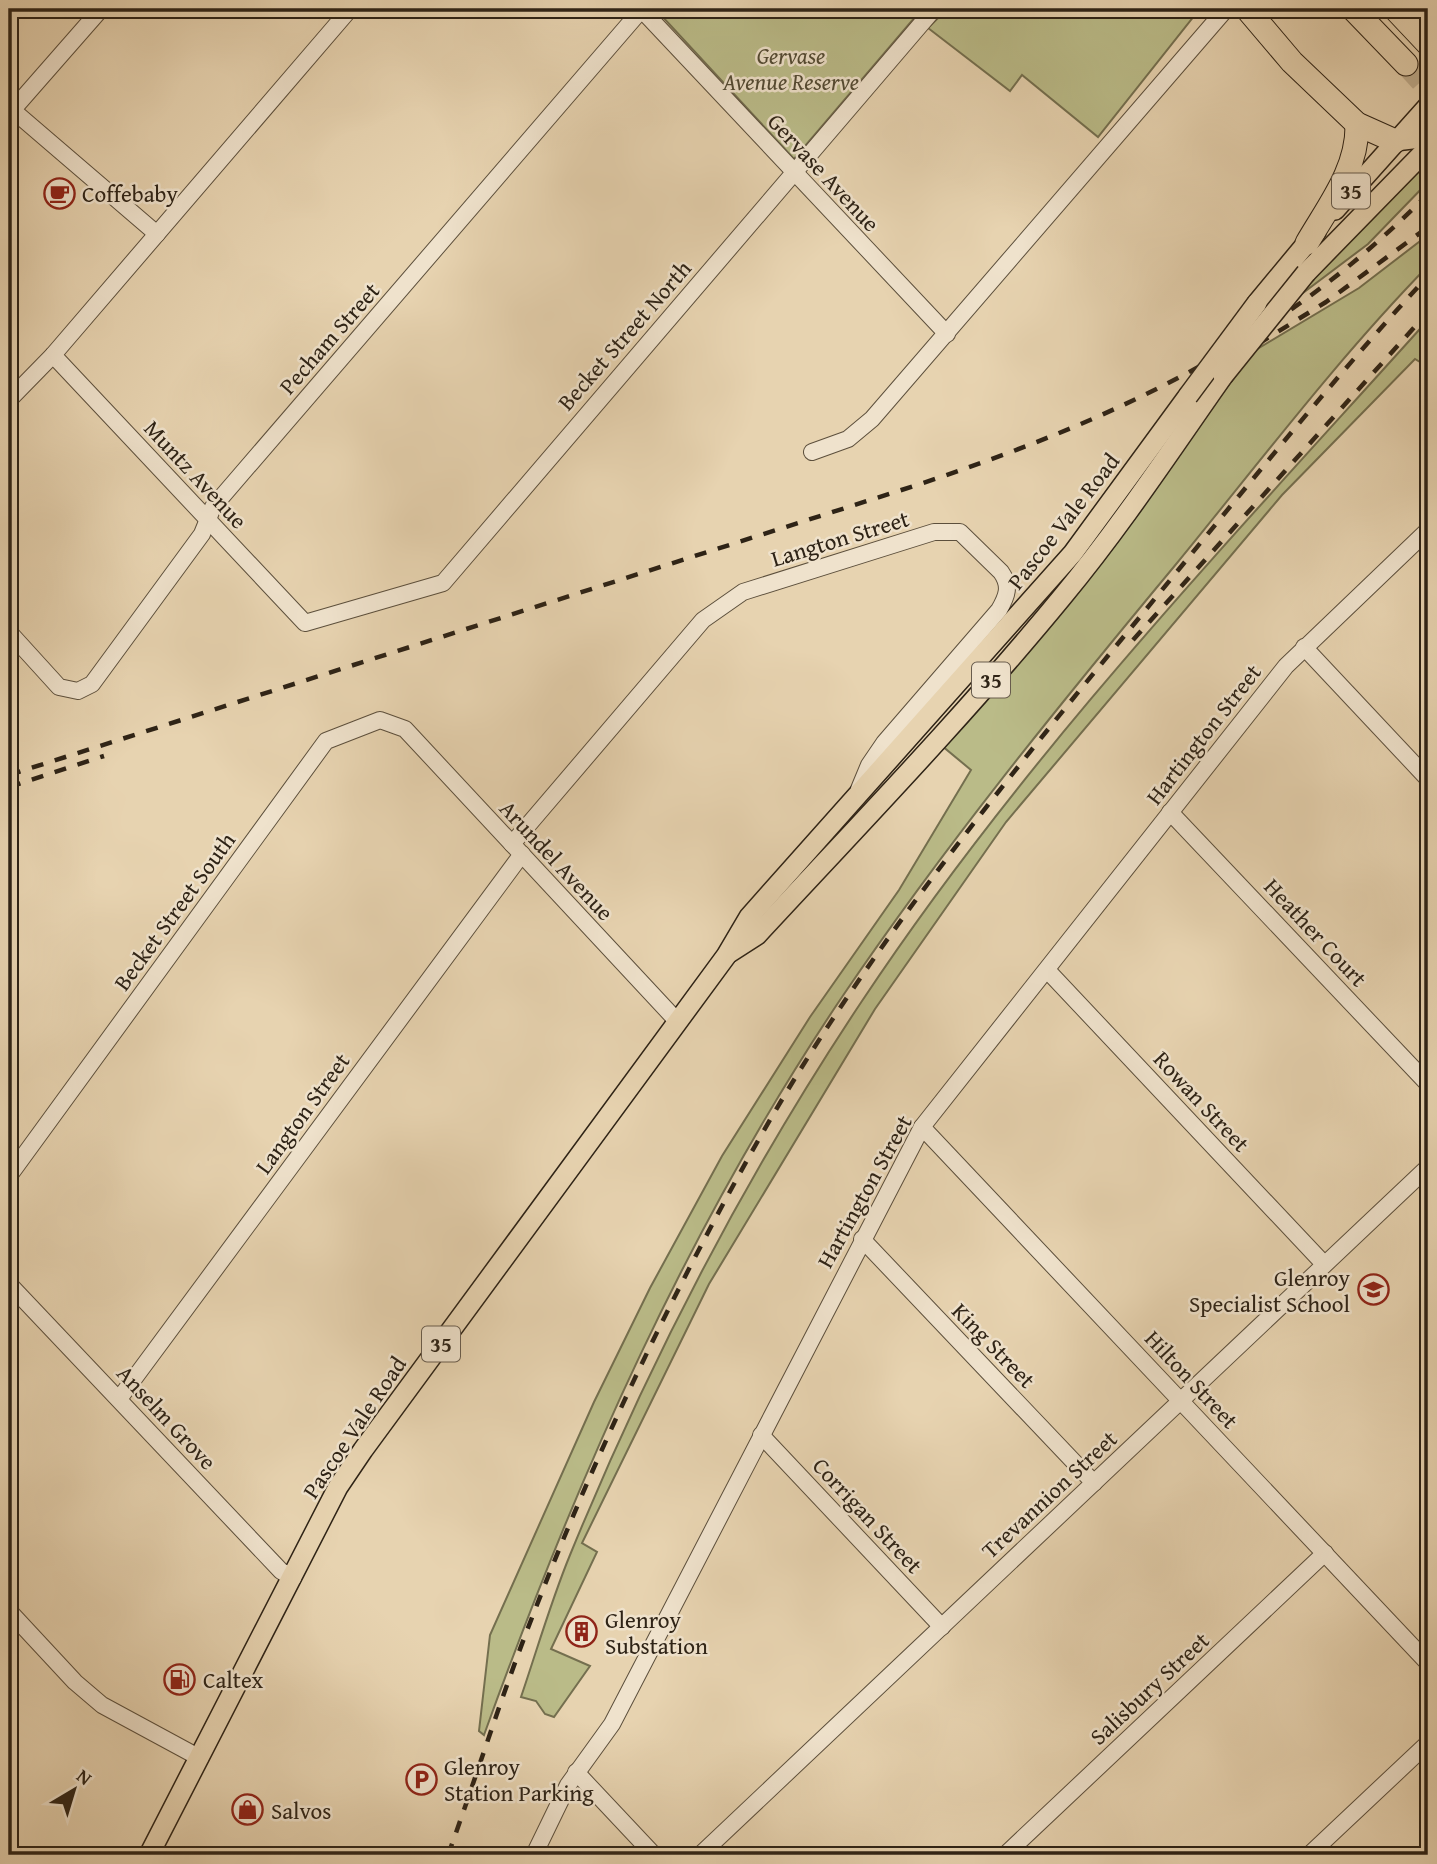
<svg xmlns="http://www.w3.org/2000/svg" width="1437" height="1864" viewBox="0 0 1437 1864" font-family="'Gentium Book Plus',serif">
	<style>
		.green { fill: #babb88; stroke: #746f4f; stroke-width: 2 }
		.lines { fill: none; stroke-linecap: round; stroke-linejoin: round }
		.highway-tunnel { stroke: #c2b091; stroke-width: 23; stroke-dasharray: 23 11; stroke-linecap: butt }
		.minor-casing { stroke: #5c4f3c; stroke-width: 18 }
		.major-casing { stroke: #2e2316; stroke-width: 22 }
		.highway-casing { stroke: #2e2316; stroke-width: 25 }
		.minor { stroke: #efe2cc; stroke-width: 16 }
		.major { stroke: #e7d3b0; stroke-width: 19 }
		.highway { stroke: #e7d3b0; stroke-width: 23 }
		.rail { stroke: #2e2316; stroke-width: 4.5; stroke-dasharray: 12 12; stroke-linecap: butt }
		.major-bridge-casing { stroke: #2e2316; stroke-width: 22; stroke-linecap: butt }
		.major-bridge { stroke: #e7d3b0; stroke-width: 19 }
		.labels { text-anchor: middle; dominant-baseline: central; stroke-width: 5; stroke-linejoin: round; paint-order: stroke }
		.shield { fill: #efe2cc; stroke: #685c4d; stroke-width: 2 }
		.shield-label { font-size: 21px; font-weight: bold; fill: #2e2316 }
		.park-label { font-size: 23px; font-style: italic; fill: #514932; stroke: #efe2cc }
		.street-label { font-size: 23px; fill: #2e2316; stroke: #efe2cc }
		.poi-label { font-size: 23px; fill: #2e2316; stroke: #efe2cc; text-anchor: start }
	</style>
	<rect width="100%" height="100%" fill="#e7d3b0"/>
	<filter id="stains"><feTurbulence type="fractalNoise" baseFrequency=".00286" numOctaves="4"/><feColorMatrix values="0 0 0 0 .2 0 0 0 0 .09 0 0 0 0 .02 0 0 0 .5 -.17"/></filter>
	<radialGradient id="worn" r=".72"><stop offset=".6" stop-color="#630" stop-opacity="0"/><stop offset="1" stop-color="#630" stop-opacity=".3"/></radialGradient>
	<g class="green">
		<polygon points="662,9 922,9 794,159 659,13"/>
		<polygon points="947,9 1187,9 1194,16 1098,137 1022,75 1010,91 928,28"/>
		<polygon points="1428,158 1428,182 1368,244 1295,299 1332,257"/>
		<path d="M 1428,235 L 1428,266 C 1338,358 1259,463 1177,563 C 1060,704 945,845 842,997 C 689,1224 577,1477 484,1735 L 479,1731 L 490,1635 L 594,1402 L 650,1288 L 722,1156 L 810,1017 L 899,890 L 971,770 L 941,745 L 1197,428 L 1254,351 L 1359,288 Z"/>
		<path d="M 1428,320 L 1428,367 L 1415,359 L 1282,495 L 1006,822 L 875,1009 L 709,1284 L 582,1543 L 597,1552 L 551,1649 L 590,1666 L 554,1717 L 545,1714 L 536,1701 L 521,1697 C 537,1650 551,1601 570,1555 C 649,1362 746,1175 862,1001 C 1025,755 1231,539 1428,320 Z"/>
	</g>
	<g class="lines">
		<polyline class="highway-tunnel" points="1406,64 1428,88"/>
		<defs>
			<g id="minor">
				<polyline points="641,9 947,334"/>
				<polyline points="9,107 157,234"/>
				<polyline points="9,114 101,9"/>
				<polyline points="53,355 305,623 443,583 934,9"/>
				<polyline points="9,400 53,355 350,9"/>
				<polyline points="812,452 848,439 872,419 1226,9"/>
				<polyline points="9,632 59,687 78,691 92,684 202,534 213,507 642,9"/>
				<polyline points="1304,647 1428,779"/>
				<polyline points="1170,812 1428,1084"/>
				<path d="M 512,844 L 703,620 L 743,592 L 934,532 L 960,532 L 1001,572 C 1011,586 1007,596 999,610 L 884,743 L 869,765 L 859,789"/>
				<polyline points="1047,970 1324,1264"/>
				<polyline points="922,1127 1428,1663"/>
				<polyline points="9,1176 326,741 380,720 405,729 677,1021"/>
				<polyline points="862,1239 1094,1483"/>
				<polyline points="9,1284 281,1571 293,1578"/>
				<polyline points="119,1399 522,854"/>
				<polyline points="761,1435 942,1627"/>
				<polyline points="9,1611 75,1682 102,1705 200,1758"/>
				<polyline points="576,1772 654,1855"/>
				<polyline points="534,1855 568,1785 612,1724 922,1127 1286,666 1428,530"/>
				<polyline points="700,1855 1428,1167"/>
				<polyline points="1005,1855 1325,1553"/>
				<polyline points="1309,1855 1428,1743"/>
			</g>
			<g id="major">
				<polyline points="1395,141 1412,139 1428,131"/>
				<polyline points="1335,210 1428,106"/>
				<polyline points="1306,273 1428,148"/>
				<polyline points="1257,303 1316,232"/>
				<path d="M 729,953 L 757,935 C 860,824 967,713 1063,596 C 1121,526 1171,450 1223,376"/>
				<polyline points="149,1855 338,1487 363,1450 726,956 749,917 1073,553 1188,396"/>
			</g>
			<g id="highway">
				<polyline points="1247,9 1292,62 1357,124 1395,141"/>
				<polyline points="1353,9 1406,64"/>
				<polyline points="1395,9 1428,44"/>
				<path d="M 1307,243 C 1329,205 1358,169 1357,124"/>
			</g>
		</defs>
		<use href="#minor" class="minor-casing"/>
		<use href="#major" class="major-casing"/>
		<use href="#highway" class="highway-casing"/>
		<use href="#minor" class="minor"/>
		<use href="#major" class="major"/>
		<use href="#highway" class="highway"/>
		<g class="rail">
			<polyline points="1258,344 1326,302 1428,227"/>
			<polyline points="1133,640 1428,312"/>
			<path d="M 9,775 L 914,486 C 1111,421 1280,344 1428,194"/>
			<polyline points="9,787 104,756"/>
			<path d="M 448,1855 C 477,1775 502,1694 533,1615 C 594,1457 667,1304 750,1155 C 860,957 1005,781 1148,607 C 1240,495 1330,382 1428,276"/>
		</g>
		<defs>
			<g id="major-bridge">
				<polyline points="1223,376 1306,273"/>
				<polyline points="1188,396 1257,303"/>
			</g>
		</defs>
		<use href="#major-bridge" class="major-bridge-casing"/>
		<use href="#major-bridge" class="major-bridge"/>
	</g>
	<defs>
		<symbol id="cafe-ring" viewBox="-11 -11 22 22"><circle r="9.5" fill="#efe2cc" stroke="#8f2418" stroke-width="1.5"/><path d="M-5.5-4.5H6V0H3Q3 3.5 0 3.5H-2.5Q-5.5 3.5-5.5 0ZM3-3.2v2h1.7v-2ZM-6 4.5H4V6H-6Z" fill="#8f2418"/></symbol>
		<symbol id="school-ring" viewBox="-11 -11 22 22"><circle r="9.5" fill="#efe2cc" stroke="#8f2418" stroke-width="1.5"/><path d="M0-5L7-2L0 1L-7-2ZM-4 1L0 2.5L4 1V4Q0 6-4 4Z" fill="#8f2418"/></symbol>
		<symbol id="building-ring" viewBox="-11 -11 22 22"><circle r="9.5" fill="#efe2cc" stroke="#8f2418" stroke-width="1.5"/><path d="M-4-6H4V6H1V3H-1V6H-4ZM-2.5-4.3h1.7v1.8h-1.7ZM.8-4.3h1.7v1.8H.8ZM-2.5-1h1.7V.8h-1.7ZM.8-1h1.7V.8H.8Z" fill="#8f2418"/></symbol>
		<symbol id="fuel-ring" viewBox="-11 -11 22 22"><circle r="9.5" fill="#efe2cc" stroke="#8f2418" stroke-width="1.5"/><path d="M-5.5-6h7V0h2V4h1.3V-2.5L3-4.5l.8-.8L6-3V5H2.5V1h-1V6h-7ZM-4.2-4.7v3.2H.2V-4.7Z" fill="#8f2418"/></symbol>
		<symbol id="parking-ring" viewBox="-11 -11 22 22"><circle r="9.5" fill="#efe2cc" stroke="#8f2418" stroke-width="1.5"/><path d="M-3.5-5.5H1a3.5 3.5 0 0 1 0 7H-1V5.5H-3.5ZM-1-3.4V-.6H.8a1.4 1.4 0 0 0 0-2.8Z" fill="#8f2418"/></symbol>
		<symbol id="shop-ring" viewBox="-11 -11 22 22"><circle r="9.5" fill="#efe2cc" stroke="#8f2418" stroke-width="1.5"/><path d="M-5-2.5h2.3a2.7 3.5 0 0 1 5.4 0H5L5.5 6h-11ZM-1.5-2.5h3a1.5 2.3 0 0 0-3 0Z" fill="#8f2418"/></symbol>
	</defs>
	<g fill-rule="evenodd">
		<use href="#cafe-ring" x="42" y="176" width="35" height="35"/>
		<use href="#school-ring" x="1356" y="1272" width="35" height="35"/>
		<use href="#building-ring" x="564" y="1614" width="35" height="35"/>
		<use href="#fuel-ring" x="162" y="1662" width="35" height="35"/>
		<use href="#parking-ring" x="404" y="1762" width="35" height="35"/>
		<use href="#shop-ring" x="230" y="1792" width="35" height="35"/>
	</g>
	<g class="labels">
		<g class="shield">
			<rect x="1332" y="173.5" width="38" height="35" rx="5"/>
			<rect x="972" y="662.5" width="38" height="35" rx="5"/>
			<rect x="422" y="1326.5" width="38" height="35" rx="5"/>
		</g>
		<g class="shield-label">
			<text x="1351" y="191">35</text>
			<text x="991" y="680">35</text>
			<text x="441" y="1344">35</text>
		</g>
		<g class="park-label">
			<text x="791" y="55">Gervase<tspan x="791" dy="26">Avenue Reserve</tspan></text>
		</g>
		<g class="street-label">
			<text transform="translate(824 172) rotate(47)">Gervase Avenue</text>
			<text transform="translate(624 335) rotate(-49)">Becket Street North</text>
			<text transform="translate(329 338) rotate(-49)">Pecham Street</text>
			<text transform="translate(196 474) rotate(47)">Muntz Avenue</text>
			<text transform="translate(1063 521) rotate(-52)">Pascoe Vale Road</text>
			<text transform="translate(840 538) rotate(-17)">Langton Street</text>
			<text transform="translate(1203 734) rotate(-52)">Hartington Street</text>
			<text transform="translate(557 860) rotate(47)">Arundel Avenue</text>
			<text transform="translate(174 911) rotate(-54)">Becket Street South</text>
			<text transform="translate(1316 932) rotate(47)">Heather Court</text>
			<text transform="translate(1202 1101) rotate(47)">Rowan Street</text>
			<text transform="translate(302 1113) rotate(-54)">Langton Street</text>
			<text transform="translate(864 1191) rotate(-61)">Hartington Street</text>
			<text transform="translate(994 1345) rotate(46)">King Street</text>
			<text transform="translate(1192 1379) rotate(47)">Hilton Street</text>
			<text transform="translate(167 1417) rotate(47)">Anselm Grove</text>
			<text transform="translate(354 1427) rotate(-56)">Pascoe Vale Road</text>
			<text transform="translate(1049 1494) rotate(-43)">Trevannion Street</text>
			<text transform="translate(868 1515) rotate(47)">Corrigan Street</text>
			<text transform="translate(1149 1688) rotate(-43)">Salisbury Street</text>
		</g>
		<g class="poi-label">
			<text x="82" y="193">Coffebaby</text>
			<text x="1350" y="1277" text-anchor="end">Glenroy<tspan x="1350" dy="26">Specialist School</tspan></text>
			<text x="605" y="1619">Glenroy<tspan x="605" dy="26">Substation</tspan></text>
			<text x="203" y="1679">Caltex</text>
			<text x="444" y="1766">Glenroy<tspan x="444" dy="26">Station Parking</tspan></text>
			<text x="271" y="1810">Salvos</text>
		</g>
	</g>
	<rect width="1437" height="1864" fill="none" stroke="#e7d3b0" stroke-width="35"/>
	<rect x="10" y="10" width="1416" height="1843" fill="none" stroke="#2e2316" stroke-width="3.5"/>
	<rect x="18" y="18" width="1402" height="1829" fill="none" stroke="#2e2316" stroke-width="2"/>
	<g transform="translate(74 1790) rotate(38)" stroke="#efe2cc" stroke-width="5" paint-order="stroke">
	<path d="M0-5L12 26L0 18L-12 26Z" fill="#2e2316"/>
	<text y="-10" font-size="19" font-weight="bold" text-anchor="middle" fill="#2e2316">N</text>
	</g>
	<rect width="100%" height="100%" filter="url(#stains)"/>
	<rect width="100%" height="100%" fill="url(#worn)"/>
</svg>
